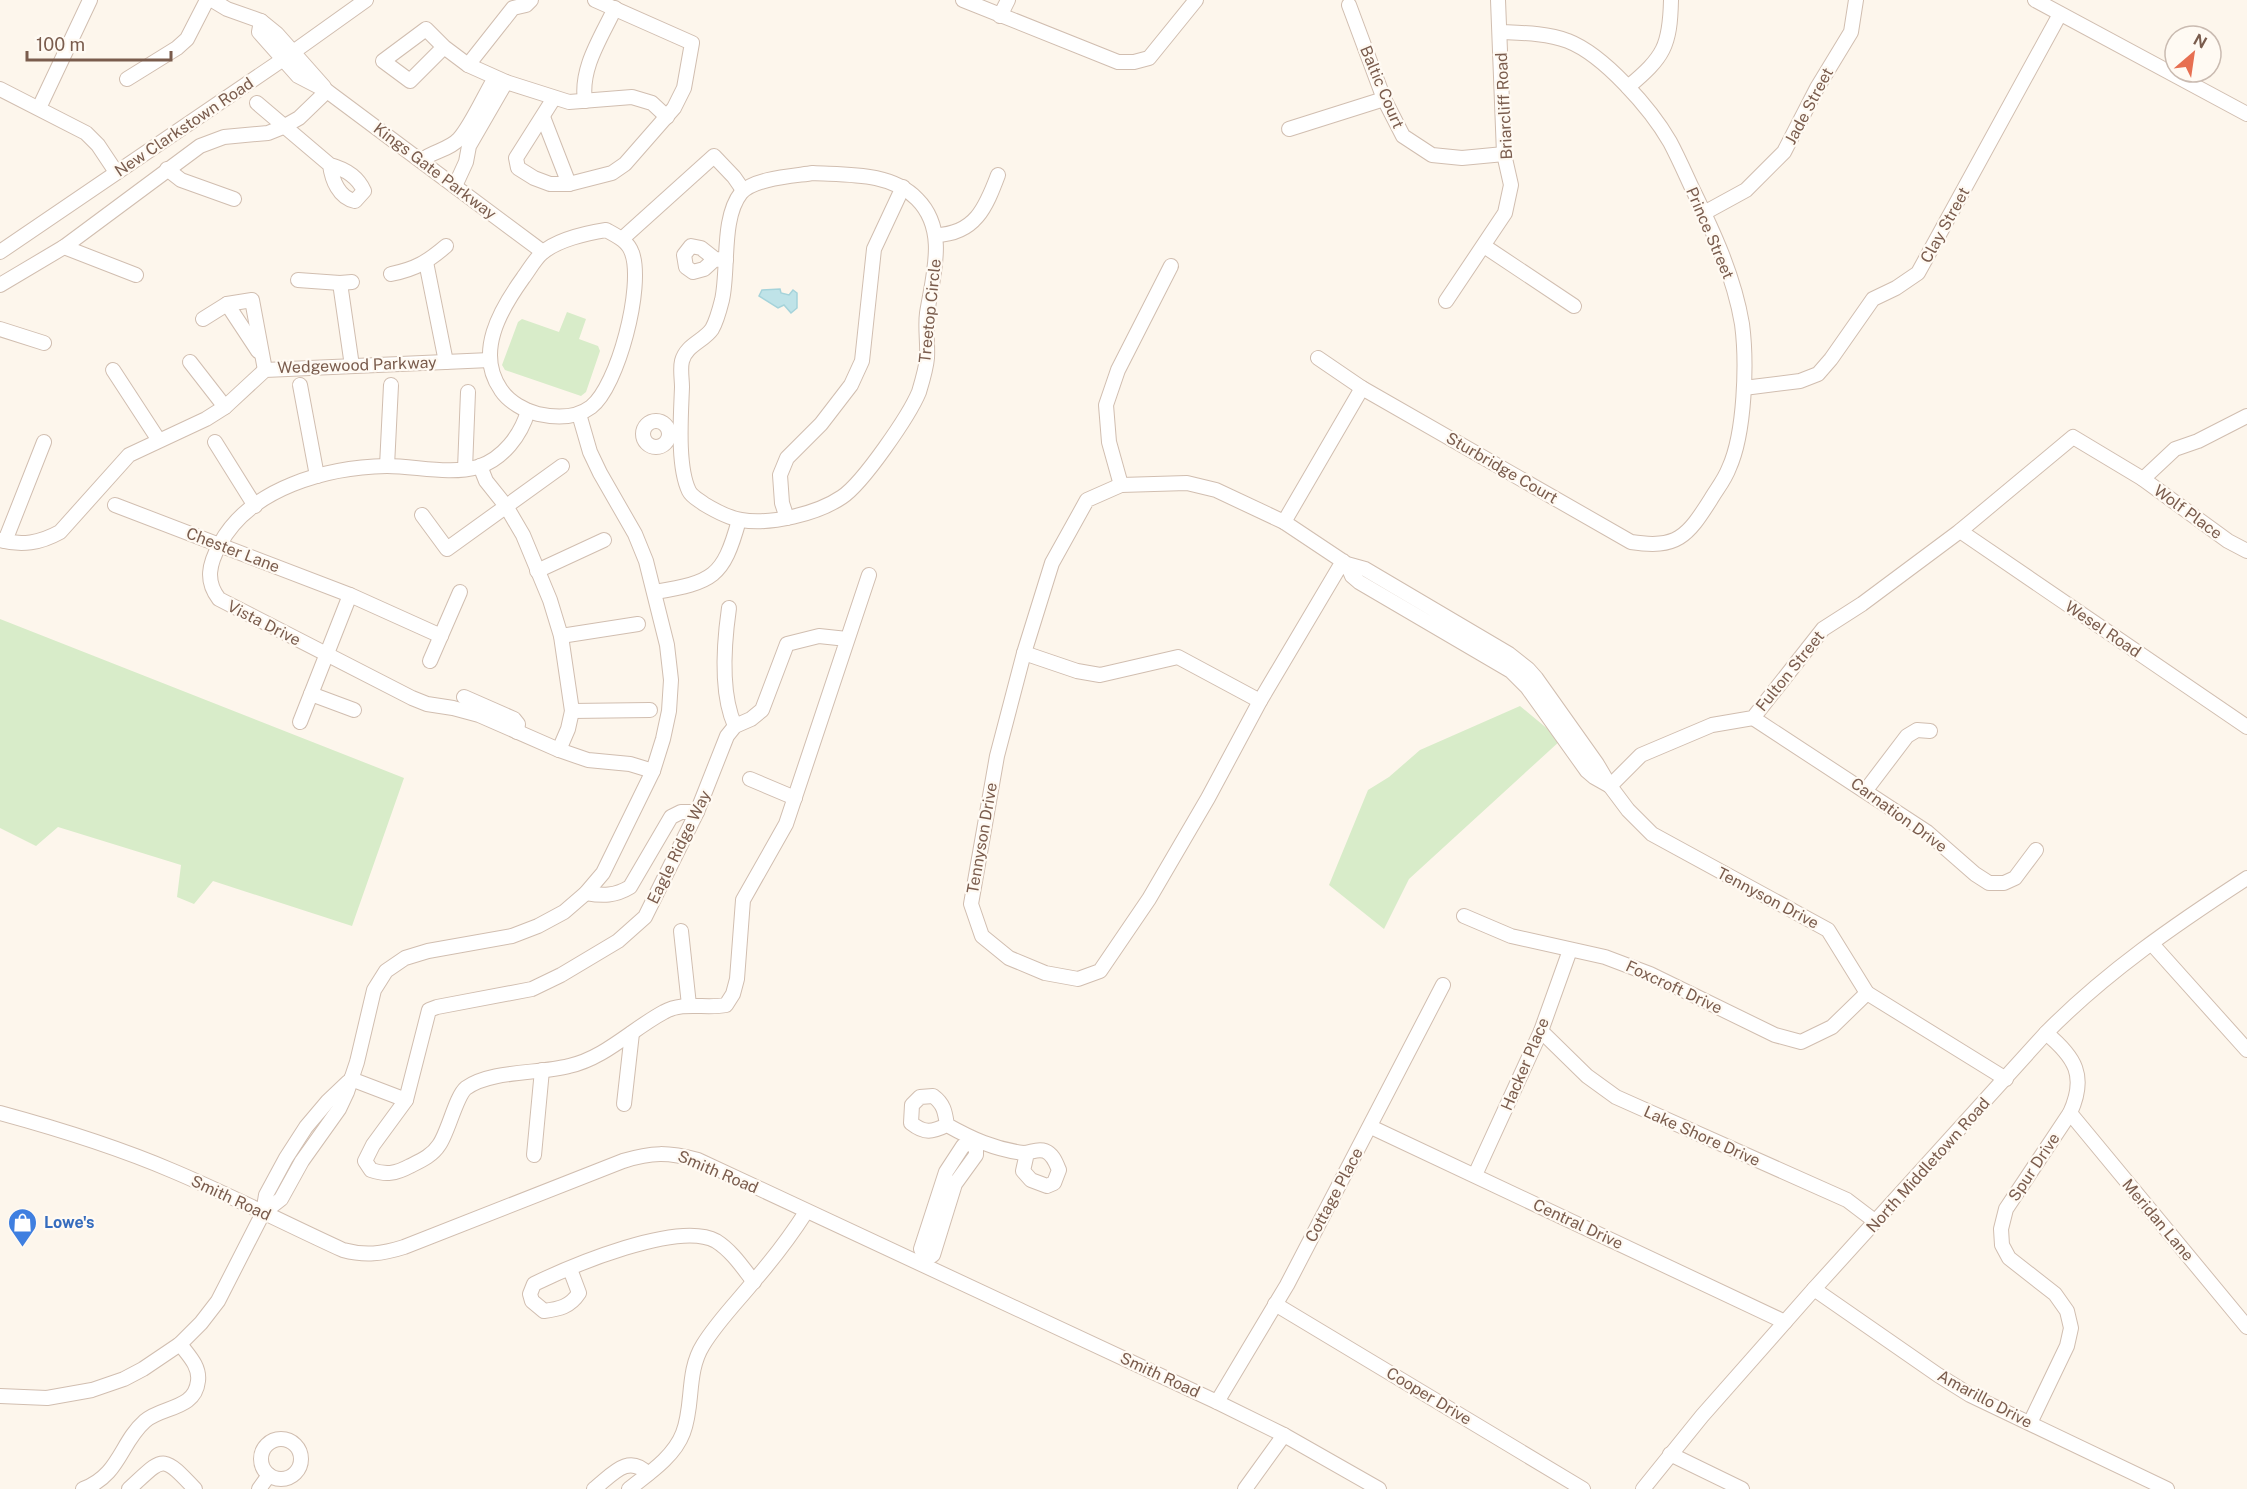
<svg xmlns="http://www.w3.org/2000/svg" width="2247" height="1489" viewBox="0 0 2247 1489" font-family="'Public Sans',sans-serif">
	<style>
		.green { fill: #d8ecc9 }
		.water { fill: #bfe3e8; stroke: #a5d3da; stroke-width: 1.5 }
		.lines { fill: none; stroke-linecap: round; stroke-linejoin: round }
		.minor-casing { stroke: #d1beb0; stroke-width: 16 }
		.minor { stroke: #fff; stroke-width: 14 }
		.labels { text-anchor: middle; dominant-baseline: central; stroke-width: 4.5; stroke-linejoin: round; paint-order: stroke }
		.street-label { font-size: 16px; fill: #7a5c4d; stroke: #fffaf3 }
		.shop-label { font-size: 16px; font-weight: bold; fill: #366cbe; stroke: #fffaf3; text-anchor: start }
	</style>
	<rect width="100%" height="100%" fill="#fdf6ec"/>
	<g class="green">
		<polygon points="567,312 586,319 579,339 598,346 600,351 586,392 581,396 505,370 502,365 518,322 522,319 559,332"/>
		<polygon points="0,619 404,778 352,926 213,881 194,904 177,897 181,865 58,827 36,846 0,828"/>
		<polygon points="1520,706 1561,740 1409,879 1384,929 1329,885 1368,790 1389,777 1420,750"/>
	</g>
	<polygon class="water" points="780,289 781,293 789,295 793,290 797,293 797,308 791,313 784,305 778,308 759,296 762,290"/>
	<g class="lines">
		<defs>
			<g id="minor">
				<polyline points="212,0 227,9 261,21 277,34 324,87"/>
				<polyline points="963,0 1118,62 1134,62 1149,58 1196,0"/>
				<polyline points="2035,0 2247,114"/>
				<polyline points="1349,5 1384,99 1403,136 1432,155 1462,158 1504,154"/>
				<polyline points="1000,16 1008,0"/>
				<polyline points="261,21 259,32 298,76 327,91 543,252"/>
				<polyline points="444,47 410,81 383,61 426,29 444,47 468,65 506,82 569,102 632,97 652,103 667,117"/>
				<polyline points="468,65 513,8 526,5 531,0"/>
				<polyline points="127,79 177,48 187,39 207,0"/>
				<path d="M 1628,87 C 1664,57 1670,46 1671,0"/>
				<polyline points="0,89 86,133 98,145 116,172"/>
				<polyline points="554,98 516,158 518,168 534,178 550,184 569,184 612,173 625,164 674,108 684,88 692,43 595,0"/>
				<path d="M 585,101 C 580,68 601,38 615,8"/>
				<path d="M 257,103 L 330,165 C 332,180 339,198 355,201 L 364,191 C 358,177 345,169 330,165"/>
				<polyline points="39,108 90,0"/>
				<polyline points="543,117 569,184"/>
				<polyline points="1289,129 1384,99"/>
				<path d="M 422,160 C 433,151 449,150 459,139 C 471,126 485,94 495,78"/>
				<polyline points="167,169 181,180 234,199"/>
				<path d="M 813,173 C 847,175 891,172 917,199 C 948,230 933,275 927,313 C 925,328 928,343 927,358 C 926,369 922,382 919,392 C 909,416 863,483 842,497 C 817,514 770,525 741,520 C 729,518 714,510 704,504 C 699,500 692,497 689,491 C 677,466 681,415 682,387 C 682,379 680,369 682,361 C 686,345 704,341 712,329 C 716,322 720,308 722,300 C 729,269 721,218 741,193 C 754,178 794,176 813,173 Z"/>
				<polyline points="455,186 466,162 469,146 506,82"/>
				<polyline points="1704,213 1746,190 1784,152 1817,88 1851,32 1856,0"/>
				<path d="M 606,230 C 617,236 628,241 632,253 C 644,286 618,386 591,407 C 575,419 556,418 538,414 C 525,411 509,402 501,390 C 475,353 500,310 523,278 C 529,270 535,259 542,253 C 557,240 587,233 606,230 Z"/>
				<path d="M 936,235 C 975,234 986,207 998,175"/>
				<polyline points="623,238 714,156 734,177 743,190"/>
				<polyline points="1484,246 1574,306"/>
				<polyline points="64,247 136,275"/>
				<polyline points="0,252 282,60 366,0"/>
				<polyline points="715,259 701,248 691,246 684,255 686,267 693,272 704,269 715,259 726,260"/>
				<polyline points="426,262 446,362"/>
				<path d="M 391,274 C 416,269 427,262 446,246"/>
				<polyline points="298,280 340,283 352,282"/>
				<polyline points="340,283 352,366"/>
				<polyline points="0,285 64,247 200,146 224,137 268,133 283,127 299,118 327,91"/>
				<polyline points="1446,301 1505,213 1511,185 1504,154 1498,0"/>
				<polyline points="227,304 258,351"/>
				<polyline points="203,319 227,304 252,300 265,370"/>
				<polyline points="0,329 44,343"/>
				<path d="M 1318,358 L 1362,388 L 1631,542 C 1677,549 1687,537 1711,499 C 1717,489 1725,479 1729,468 C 1745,433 1747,362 1742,324 C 1734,276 1713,231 1692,188 C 1685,173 1678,157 1670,142 C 1651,109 1604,55 1568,41 C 1546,33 1523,33 1500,32"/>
				<polyline points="190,362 225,407"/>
				<polyline points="113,370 158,439"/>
				<polyline points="300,385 317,476"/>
				<polyline points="1744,388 1800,381 1818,374 1831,359 1873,299 1896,288 1918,273 2060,14"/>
				<path d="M 528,411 C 521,435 503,459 478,467 C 449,475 416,466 387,466 C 327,467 250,488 220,544 C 209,564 205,581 219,599 L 412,698 L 427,704 L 453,708 L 479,715 L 559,750 L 588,760 L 630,764 L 653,771"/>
				<polyline points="2247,416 2198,441 2175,449 2143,479 2228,541 2247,551"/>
				<circle cx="656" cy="434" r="13"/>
				<polyline points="215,442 255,506"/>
				<polyline points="387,466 391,385"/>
				<polyline points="480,466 486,481 506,506 523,535 550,600 561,636 572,711 568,729 559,750"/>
				<polyline points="465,469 468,392"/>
				<polyline points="1121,485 1109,442 1106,405 1118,370 1171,266"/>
				<polyline points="115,505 350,595 441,636"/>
				<polyline points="422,515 447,549 562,466"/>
				<polyline points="787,518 782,503 780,475 787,458 821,424 851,385 862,361 874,249 903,187"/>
				<polyline points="1284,522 1362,388"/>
				<polyline points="1960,531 2247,727"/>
				<path d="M 0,540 C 22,546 40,543 60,532 L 129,455 L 206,419 L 225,407 L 265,370 L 490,360"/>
				<polyline points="5,541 44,442"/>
				<polyline points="1343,561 1260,701 1208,798 1149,899 1100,971 1078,979 1045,973 1009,958 982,936 971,904 997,756 1024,653 1052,563 1087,500 1121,485 1187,483 1216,490 1284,522 1347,564 1365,569 1509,654 1528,669 1536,678 1597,764 1610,786 1594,777 1587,771 1527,687 1511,671 1359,582 1352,576 1347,564"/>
				<polyline points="537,571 604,540"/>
				<path d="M 655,592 C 713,582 723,578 739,520"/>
				<path d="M 729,608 C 724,643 720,693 735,726"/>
				<polyline points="561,636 638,624"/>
				<path d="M 847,639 L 819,636 L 787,644 L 762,710 L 751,719 L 735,726 L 727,736 L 697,812 L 645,917 L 618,941 L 561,975 L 532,989 L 437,1007 L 429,1010 L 406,1100 L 373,1145 L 365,1161 L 371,1170 C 386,1175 395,1174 410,1166 C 420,1161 432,1156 439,1145 C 448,1133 456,1096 466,1088 C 491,1070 539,1074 569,1066 C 605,1058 632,1029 664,1012 C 683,1001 705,1009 726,1005 L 733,994 L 737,979 L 743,900 L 786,824 L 869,575"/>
				<polyline points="1024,653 1077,671 1100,675 1178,657 1260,701"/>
				<polyline points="430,661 460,592"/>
				<polyline points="311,694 354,710"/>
				<polyline points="464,697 514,719 518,724 517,732"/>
				<polyline points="572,711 650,710"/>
				<polyline points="1753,718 1927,832 1975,874 1989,883 2004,883 2015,878 2036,850"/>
				<polyline points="300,722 350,595"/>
				<polyline points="750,779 795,798"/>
				<polyline points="1866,790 1907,736 1917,730 1930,731"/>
				<path d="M 586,893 C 603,896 615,896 630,887 L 671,817 L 681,812 L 697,812"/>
				<polyline points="1464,916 1511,936 1605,957 1650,974 1775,1035 1801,1042 1832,1027 1867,993"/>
				<polyline points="681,931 689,1005"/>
				<polyline points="2152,944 2247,1050"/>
				<polyline points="1541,1031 1587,1076 1616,1097 1847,1200 1876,1222"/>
				<polyline points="351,1079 406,1100"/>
				<polyline points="2006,1079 1867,993 1828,930 1652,834 1628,810 1610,786 1641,755 1712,725 1753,718 1823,629 1862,604 1960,531 2073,437 2143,479"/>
				<polyline points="624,1104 632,1033"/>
				<path d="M 0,1113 C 59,1129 117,1147 173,1171 C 230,1195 286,1224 343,1250 C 365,1256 382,1254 404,1247 L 623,1161 C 652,1152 668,1152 698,1160 L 1217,1402 L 1284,1435 L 1379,1489"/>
				<polyline points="2070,1113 2247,1327"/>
				<path d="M 947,1125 C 932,1132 925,1134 911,1123 L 912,1105 L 920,1097 L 933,1096 C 944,1104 945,1112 947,1125 C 972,1139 994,1149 1023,1153 C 1031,1153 1037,1148 1045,1151 C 1053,1154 1056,1163 1059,1170 L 1054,1183 L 1047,1186 L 1031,1180 L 1023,1171 L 1027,1153"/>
				<polyline points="1371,1127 1785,1322"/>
				<polyline points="534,1155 542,1070"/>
				<polyline points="1475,1175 1541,1031 1570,950"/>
				<polyline points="263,1213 281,1199 302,1161 339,1109 347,1092 357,1062 374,990 386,971 405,958 428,951 512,936 538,926 564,912 586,893 603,873 653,771 663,739 669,711 671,680 667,645 646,561 635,534 600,473 590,452 579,414"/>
				<polyline points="923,1264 925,1259 933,1255 955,1184 976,1155 976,1141 963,1146 946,1172 921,1249 925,1259"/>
				<path d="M 570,1269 L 579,1293 C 570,1307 559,1309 544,1311 L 532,1301 L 530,1294 L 534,1284 C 571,1266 679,1220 716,1241 C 732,1251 743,1268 754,1282"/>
				<polyline points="1814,1289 1938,1375 1970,1395 2167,1489"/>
				<polyline points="1275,1304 1583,1489"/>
				<polyline points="0,1396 47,1398 92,1390 124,1379 143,1369 180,1344 201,1323 218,1301 263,1213 266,1195 286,1158 306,1127 328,1101 348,1082"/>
				<polyline points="1217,1402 1287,1285 1443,985"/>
				<path d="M 2030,1423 L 2067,1346 L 2071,1328 L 2067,1311 L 2055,1294 L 2009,1258 L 2002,1245 L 2001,1229 L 2006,1209 L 2070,1113 C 2087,1076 2075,1057 2046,1033"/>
				<circle cx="281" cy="1459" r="20"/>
				<polyline points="1670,1454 1742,1489"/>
				<path d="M 83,1489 C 120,1475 120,1443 145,1421 C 162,1406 195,1410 198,1381 C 200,1366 188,1355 180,1344"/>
				<path d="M 129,1489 C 164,1457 161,1453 195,1489"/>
				<polyline points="259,1489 269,1475"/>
				<path d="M 594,1489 C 612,1475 628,1453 648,1474"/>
				<path d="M 629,1489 C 648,1474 674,1457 683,1433 C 694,1405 686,1372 703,1345 C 717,1322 737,1302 754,1281 C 773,1259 790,1237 806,1212"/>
				<polyline points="1245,1489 1284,1435"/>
				<path d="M 1643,1489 L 1702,1416 L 1814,1289 L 2046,1033 C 2106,972 2176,924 2247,878"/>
			</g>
		</defs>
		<use href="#minor" class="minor-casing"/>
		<use href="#minor" class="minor"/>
	</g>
	<defs>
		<symbol id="shop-pin" viewBox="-11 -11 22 30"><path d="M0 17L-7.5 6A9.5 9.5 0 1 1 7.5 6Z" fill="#3f7fe0" stroke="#fffaf3"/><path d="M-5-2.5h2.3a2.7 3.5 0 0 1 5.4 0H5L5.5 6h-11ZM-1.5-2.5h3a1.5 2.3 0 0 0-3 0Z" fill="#fff"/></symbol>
	</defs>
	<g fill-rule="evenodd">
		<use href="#shop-pin" x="6" y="1206" width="33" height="45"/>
	</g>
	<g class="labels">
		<g class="street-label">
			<text transform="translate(1382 87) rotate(67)">Baltic Court</text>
			<text transform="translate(1504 106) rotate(-93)">Briarcliff Road</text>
			<text transform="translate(1809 106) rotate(-62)">Jade Street</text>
			<text transform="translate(184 127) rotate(-34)">New Clarkstown Road</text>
			<text transform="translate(435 171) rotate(37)">Kings Gate Parkway</text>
			<text transform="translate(1945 225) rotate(-61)">Clay Street</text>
			<text transform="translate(1710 233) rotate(67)">Prince Street</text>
			<text transform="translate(930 311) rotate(-84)">Treetop Circle</text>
			<text transform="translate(357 365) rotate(-2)">Wedgewood Parkway</text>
			<text transform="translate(1502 468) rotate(30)">Sturbridge Court</text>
			<text transform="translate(2188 512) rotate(36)">Wolf Place</text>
			<text transform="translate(233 550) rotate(21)">Chester Lane</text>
			<text transform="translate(264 623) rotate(27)">Vista Drive</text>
			<text transform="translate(2103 629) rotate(34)">Wesel Road</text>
			<text transform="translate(1790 671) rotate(-51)">Fulton Street</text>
			<text transform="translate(1899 815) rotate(36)">Carnation Drive</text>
			<text transform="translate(982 838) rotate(-80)">Tennyson Drive</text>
			<text transform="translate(679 847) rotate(-64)">Eagle Ridge Way</text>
			<text transform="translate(1768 898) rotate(28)">Tennyson Drive</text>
			<text transform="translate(1674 987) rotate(25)">Foxcroft Drive</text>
			<text transform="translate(1525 1064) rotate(-67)">Hacker Place</text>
			<text transform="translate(1702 1136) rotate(24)">Lake Shore Drive</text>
			<text transform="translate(1928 1165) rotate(-48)">North Middletown Road</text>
			<text transform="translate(2034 1167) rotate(-56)">Spur Drive</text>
			<text transform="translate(718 1172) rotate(23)">Smith Road</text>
			<text transform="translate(1334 1195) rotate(-62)">Cottage Place</text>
			<text transform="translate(231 1198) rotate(25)">Smith Road</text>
			<text transform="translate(2158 1220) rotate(50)">Meridan Lane</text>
			<text transform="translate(1578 1224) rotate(25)">Central Drive</text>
			<text transform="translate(1160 1375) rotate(25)">Smith Road</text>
			<text transform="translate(1429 1396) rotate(31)">Cooper Drive</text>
			<text transform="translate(1985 1399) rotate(28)">Amarillo Drive</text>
		</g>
		<g class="shop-label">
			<text x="44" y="1222">Lowe's</text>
		</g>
	</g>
	<g transform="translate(2193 54) rotate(29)"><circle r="28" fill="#fffaf3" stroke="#cabbb1" stroke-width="1.5"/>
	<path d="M0-4.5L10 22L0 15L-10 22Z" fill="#e76f51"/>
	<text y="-9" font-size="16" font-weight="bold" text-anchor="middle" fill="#7a5c4d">N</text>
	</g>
	<path d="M27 51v9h144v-9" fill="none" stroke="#7a5c4d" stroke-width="3"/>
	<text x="36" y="51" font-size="18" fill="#7a5c4d" stroke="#fffaf3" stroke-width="4.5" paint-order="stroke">100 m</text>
</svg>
